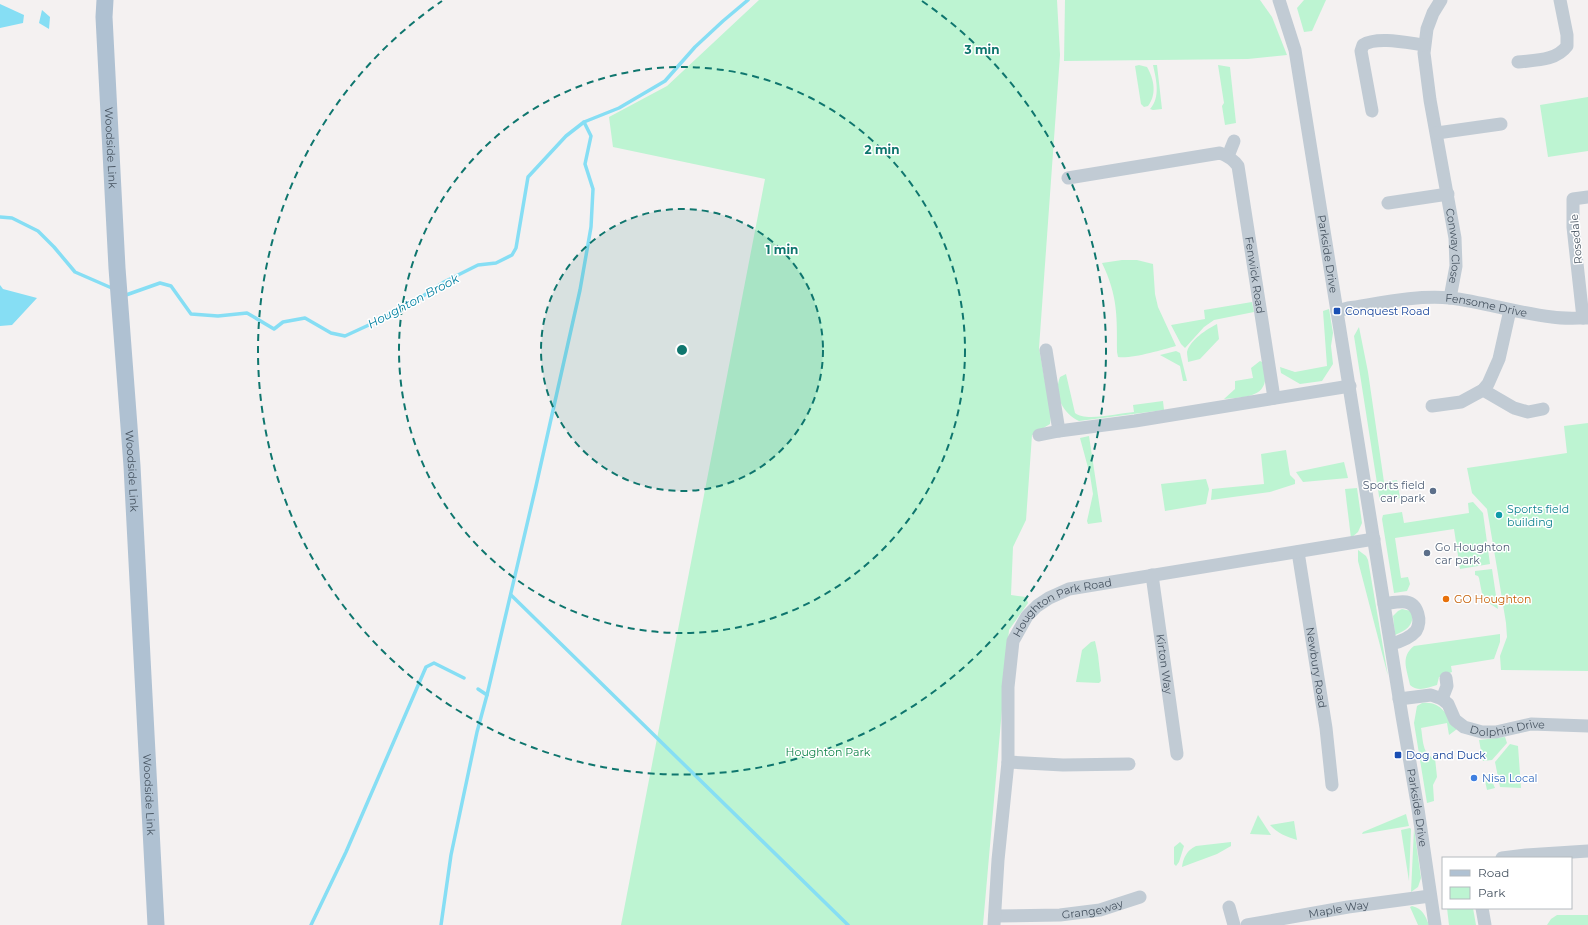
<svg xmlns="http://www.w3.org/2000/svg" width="1588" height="925" viewBox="0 0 1588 925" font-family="Montserrat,sans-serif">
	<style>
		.green { fill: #bdf4d2 }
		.water { fill: #86def4 }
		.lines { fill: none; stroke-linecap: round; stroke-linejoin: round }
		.stream { stroke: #86def4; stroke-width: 3.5 }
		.minor { stroke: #c1cbd4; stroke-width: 13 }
		.major { stroke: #afc1d2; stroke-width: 17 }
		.ring { fill: none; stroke: #0f766e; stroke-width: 2; stroke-dasharray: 7 5 }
		.transit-dot { fill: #1a4fb4; stroke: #fff; stroke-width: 1.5 }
		.service-dot { fill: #5c6f8a; stroke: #fff; stroke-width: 1.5 }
		.culture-dot { fill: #0f9aa8; stroke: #fff; stroke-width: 1.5 }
		.food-dot { fill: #e8710a; stroke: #fff; stroke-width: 1.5 }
		.shop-dot { fill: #3f7fe0; stroke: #fff; stroke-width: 1.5 }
		.labels { text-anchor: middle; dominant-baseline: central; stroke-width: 3; stroke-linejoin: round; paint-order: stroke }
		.street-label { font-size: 11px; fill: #475461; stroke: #fff }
		.transit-label { font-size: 11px; fill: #164399; stroke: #fff; text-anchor: start }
		.service-label { font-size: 11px; fill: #4e5e75; stroke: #fff; text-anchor: end }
		.culture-label { font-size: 11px; fill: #0d838f; stroke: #fff; text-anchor: start }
		.food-label { font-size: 11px; fill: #c56008; stroke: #fff; text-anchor: start }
		.park-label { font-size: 11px; fill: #0f8449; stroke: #fff }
		.shop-label { font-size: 11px; fill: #366cbe; stroke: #fff; text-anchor: start }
		.water-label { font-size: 12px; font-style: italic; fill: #0380a1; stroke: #fff }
		.centre { fill: #0f766e; stroke: #fff; stroke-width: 2 }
		.ring-label { font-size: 12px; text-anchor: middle; font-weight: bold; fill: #0f766e; stroke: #fff; stroke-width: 3; stroke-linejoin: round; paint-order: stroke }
	</style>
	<rect width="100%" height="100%" fill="#f4f1f1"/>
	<g class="green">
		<polygon points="759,0 1057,0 1060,55 1039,348 1051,415 1050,424 1032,435 1026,520 1013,547 1011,595 1026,597 1028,603 1009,630 983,925 621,925 765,179 613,147 609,117 667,86"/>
		<polygon points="1065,0 1260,0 1272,17 1287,55 1248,59 1064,61"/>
		<polygon points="1304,0 1326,0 1312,31 1304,32 1297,8"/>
		<path d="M 1139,65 L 1147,67 C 1154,79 1157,94 1148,106 L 1144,107 L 1141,104 L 1135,66 Z"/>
		<path d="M 1153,65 L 1157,65 L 1162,109 L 1153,110 L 1150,109 C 1161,97 1156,79 1153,65 Z"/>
		<polygon points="1218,65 1230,67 1236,123 1225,125 1222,106 1224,103"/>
		<polygon points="1588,97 1588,151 1548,157 1540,105"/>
		<path d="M 1122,260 L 1137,260 L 1153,264 L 1155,294 L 1158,307 L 1176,346 C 1161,350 1132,359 1118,357 L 1117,352 C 1117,317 1118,296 1102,263 Z"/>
		<polygon points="1252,302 1254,312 1214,320 1204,327 1185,348 1181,344 1171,325 1205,319 1204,310"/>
		<polygon points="1329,309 1333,333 1331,346 1333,364 1322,381 1300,384 1281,373 1280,367 1295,372 1327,366 1323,311"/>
		<path d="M 1217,324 L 1219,339 L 1200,359 L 1188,362 C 1188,359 1187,355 1187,352 C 1190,340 1207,329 1217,324 Z"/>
		<polygon points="1359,327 1368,372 1384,482 1397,480 1400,498 1383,501 1379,499 1379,496 1354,336"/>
		<polygon points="1176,351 1180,353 1187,381 1183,381 1180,366 1160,355"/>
		<path d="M 1260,361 L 1262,362 C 1263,368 1266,376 1265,381 C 1262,399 1238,397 1224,399 L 1235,389 L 1235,381 L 1253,378 L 1251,368 Z"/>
		<path d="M 1066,374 L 1075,413 C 1085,422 1120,413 1134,412 L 1133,405 L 1163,401 L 1164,410 L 1079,421 C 1063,414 1053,394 1060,377 Z"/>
		<polygon points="1588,423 1588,671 1501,670 1500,656 1507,637 1506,623 1497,568 1487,509 1472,493 1467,468 1567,453 1564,426"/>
		<polygon points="1089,436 1102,522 1088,524 1087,521 1093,494 1090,475 1080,438"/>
		<polygon points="1286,450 1290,475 1295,480 1295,484 1270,492 1211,500 1212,489 1264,484 1261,454"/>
		<polygon points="1344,462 1348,478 1303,482 1296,472"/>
		<polygon points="1206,479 1209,489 1206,504 1165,511 1161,484"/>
		<polygon points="1357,488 1362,523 1358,532 1351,538 1345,489"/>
		<polygon points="1473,502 1483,513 1490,564 1460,569 1454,529 1395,538 1401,578 1408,577 1410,584 1407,591 1394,593 1382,519 1383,515 1402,512 1404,523 1469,513 1468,503"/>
		<polygon points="1358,550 1366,556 1368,560 1388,676 1358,561"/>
		<polygon points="1492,569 1498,609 1483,599 1479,578 1478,576 1475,575 1475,571"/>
		<path d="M 1402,609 L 1411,611 L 1413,615 C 1412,627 1406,630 1395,635 L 1393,616 L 1398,611 Z"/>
		<path d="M 1500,634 L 1500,642 L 1494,659 L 1451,666 L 1452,672 L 1439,677 L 1437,685 C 1428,688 1417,692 1410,685 C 1407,669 1400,657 1414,646 Z"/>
		<polygon points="1095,641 1098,655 1101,681 1099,683 1076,682 1082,650 1091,642"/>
		<path d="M 1422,703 C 1442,701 1446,715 1457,729 L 1449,735 L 1447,723 L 1421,728 C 1423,738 1422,756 1435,758 L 1437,777 L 1433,785 L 1434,801 L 1427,803 L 1414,723 L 1417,706 Z"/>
		<polygon points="1505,737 1507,743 1492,760 1483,761 1479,740"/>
		<polygon points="1510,744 1518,746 1521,788 1500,787 1495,762"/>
		<polygon points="1489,774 1495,788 1487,790 1484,776"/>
		<polygon points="1406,814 1409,826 1362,834 1363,832"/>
		<polygon points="1258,815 1271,835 1250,834"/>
		<path d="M 1294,821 L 1297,840 C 1287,837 1277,833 1270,825 Z"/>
		<polygon points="1410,828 1411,829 1409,881 1401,830"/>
		<polygon points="1414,828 1421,878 1418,887 1411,892"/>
		<polygon points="1180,842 1184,846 1179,862 1176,866 1174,864 1174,847"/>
		<path d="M 1231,842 L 1231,846 L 1217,854 L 1182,867 C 1183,858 1187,850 1196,846 Z"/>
		<path d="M 1412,906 C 1423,909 1425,915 1429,925 L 1418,925 L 1410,907 Z"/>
		<polygon points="1447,908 1473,908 1476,925 1449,925"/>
		<polygon points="1557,915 1588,915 1588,925 1547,925 1551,919"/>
	</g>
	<g class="water">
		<polygon points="0,4 24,15 23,23 0,28"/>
		<polygon points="42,10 50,17 49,29 39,23"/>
		<polygon points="0,285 3,289 37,298 12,325 0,326"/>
	</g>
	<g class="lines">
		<g class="stream">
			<polyline points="0,217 12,218 38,231 54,247 75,272 114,289"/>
			<polyline points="123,293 126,295 160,283 171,286 191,314 218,316 247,313 274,329 283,322 305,318 331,333 345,336 384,318 414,302 444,282 478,265 496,263 512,255 516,248 528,177 566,136 584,122 619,108 665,81 695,47 723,21 748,0"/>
			<polyline points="511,595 848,925"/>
			<polyline points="478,689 487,695"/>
			<polyline points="311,925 346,852 426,667 434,663 464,678"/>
			<polyline points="441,925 451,855 477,732 487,695 536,486 580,290 591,227 593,189 585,164 591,136 584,122"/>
		</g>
		<g class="minor">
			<path id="s1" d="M 1279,0 L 1295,50 L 1402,716 L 1418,809 L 1435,925"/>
			<path id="s2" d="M 1441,0 L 1433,13 L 1427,29 L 1424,53 L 1430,100 L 1455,238 L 1456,266 L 1450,298"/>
			<path d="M 1518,62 C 1535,60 1556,61 1567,46 L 1567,35 L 1560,0"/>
			<path d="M 1372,111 L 1361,51 L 1363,45 C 1377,36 1408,43 1424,45"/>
			<polyline points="1437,133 1501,124"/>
			<polyline points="1228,156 1234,141"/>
			<path id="s3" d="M 1068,178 L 1220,153 C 1228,156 1233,159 1238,166 L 1274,398"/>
			<polyline points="1388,203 1448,194"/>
			<path id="s4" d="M 1337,311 L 1348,308 C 1381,303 1416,295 1450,298 C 1484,302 1517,313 1552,317 C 1564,319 1576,318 1588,318"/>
			<polyline points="1583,318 1573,227 1573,199 1588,197"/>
			<polyline points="1046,350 1059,431 1135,421 1350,386"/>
			<polyline points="1483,390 1514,408 1528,412 1543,409"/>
			<polyline points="1432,406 1461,402 1483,390 1488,384 1499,359 1510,310"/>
			<polyline points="1039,435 1059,431"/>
			<path id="s5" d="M 1298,552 L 1326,728 L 1332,785"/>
			<path id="s6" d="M 1152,575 L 1177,754"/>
			<path d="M 1384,604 C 1391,603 1399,601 1406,602 C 1418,604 1422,621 1416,631 C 1410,638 1399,642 1391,644"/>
			<path id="s7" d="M 1399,699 L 1431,695 L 1442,699 L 1448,704 L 1455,720 L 1464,727 L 1482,732 L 1496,732 L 1531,724 L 1588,726"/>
			<polyline points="1442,699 1447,686 1446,678"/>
			<polyline points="1008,762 1063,765 1129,764"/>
			<polyline points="1502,858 1526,855 1588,851"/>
			<polyline points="1229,907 1234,925"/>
			<polyline points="1482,908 1485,925"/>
			<path id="s8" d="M 995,916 L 1060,915 L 1100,910 L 1140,897"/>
			<path id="s9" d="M 994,925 L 998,860 L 1008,762 L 1008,687 L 1013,641 L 1027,616 L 1037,606 L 1049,598 L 1069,589 L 1374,539"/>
			<path id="s10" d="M 1247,925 L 1348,907 L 1430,896"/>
		</g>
		<path class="major" id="s11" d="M 105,0 L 104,17 L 117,268 L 132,466 L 156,925"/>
	</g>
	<circle cx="682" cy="350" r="141" fill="#0f766e" fill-opacity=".12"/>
	<g class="ring">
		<circle cx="682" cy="350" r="141"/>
		<circle cx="682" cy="350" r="283"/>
		<path d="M922 1A424 424 0 1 1 442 1"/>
	</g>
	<g class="transit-dot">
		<rect x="1333" y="307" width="8" height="8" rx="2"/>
		<rect x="1394" y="751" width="8" height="8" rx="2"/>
	</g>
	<g class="service-dot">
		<circle cx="1433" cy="491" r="4"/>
		<circle cx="1427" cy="553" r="4"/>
	</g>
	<circle class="culture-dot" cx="1499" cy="515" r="4"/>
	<circle class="food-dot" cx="1446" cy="599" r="4"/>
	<circle class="shop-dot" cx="1474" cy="778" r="4"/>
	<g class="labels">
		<g class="street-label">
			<text stroke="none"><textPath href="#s11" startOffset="148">Woodside Link</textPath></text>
			<text transform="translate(1576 239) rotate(-95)">Rosedale</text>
			<text stroke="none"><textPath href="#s2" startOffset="252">Conway Close</textPath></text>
			<text stroke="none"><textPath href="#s1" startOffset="259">Parkside Drive</textPath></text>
			<text stroke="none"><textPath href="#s3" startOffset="287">Fenwick Road</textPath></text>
			<text stroke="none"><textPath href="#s4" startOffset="151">Fensome Drive</textPath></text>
			<text stroke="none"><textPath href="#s11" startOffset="472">Woodside Link</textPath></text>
			<text stroke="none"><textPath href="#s9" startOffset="349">Houghton Park Road</textPath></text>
			<text stroke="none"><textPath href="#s6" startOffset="90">Kirton Way</textPath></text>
			<text stroke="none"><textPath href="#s5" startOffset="117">Newbury Road</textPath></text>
			<text stroke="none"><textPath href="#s7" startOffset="125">Dolphin Drive</textPath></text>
			<text stroke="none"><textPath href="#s11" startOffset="796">Woodside Link</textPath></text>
			<text stroke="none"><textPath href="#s1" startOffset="820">Parkside Drive</textPath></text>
			<text stroke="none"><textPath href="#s8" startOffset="98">Grangeway</textPath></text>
			<text stroke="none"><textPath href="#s10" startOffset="93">Maple Way</textPath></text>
		</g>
		<g class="transit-label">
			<text x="1345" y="311">Conquest Road</text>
			<text x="1406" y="755">Dog and Duck</text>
		</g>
		<g class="service-label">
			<text x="1425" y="485">Sports field<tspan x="1425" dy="13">car park</tspan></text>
			<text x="1435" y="547" text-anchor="start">Go Houghton<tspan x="1435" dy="13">car park</tspan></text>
		</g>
		<g class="culture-label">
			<text x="1507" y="509">Sports field<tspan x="1507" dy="13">building</tspan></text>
		</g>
		<g class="food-label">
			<text x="1454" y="599">GO Houghton</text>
		</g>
		<g class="park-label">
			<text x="828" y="752">Houghton Park</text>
		</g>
		<g class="shop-label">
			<text x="1482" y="778">Nisa Local</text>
		</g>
		<g class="water-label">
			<text transform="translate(413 301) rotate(-28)">Houghton Brook</text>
		</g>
	</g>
	<circle cx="682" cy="350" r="6" class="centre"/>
	<g class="ring-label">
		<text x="982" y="54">3 min</text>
		<text x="882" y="154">2 min</text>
		<text x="782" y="254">1 min</text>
	</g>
	<rect x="1442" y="857" width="130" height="52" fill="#ffffff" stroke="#b5bbc0"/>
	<rect x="1450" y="870" width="20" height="6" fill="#afc1d2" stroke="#b5bbc0"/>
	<text x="1478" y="877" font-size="12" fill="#475461">Road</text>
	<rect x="1450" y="887" width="20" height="12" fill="#bdf4d2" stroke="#b5bbc0"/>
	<text x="1478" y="897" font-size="12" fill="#475461">Park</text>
</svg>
